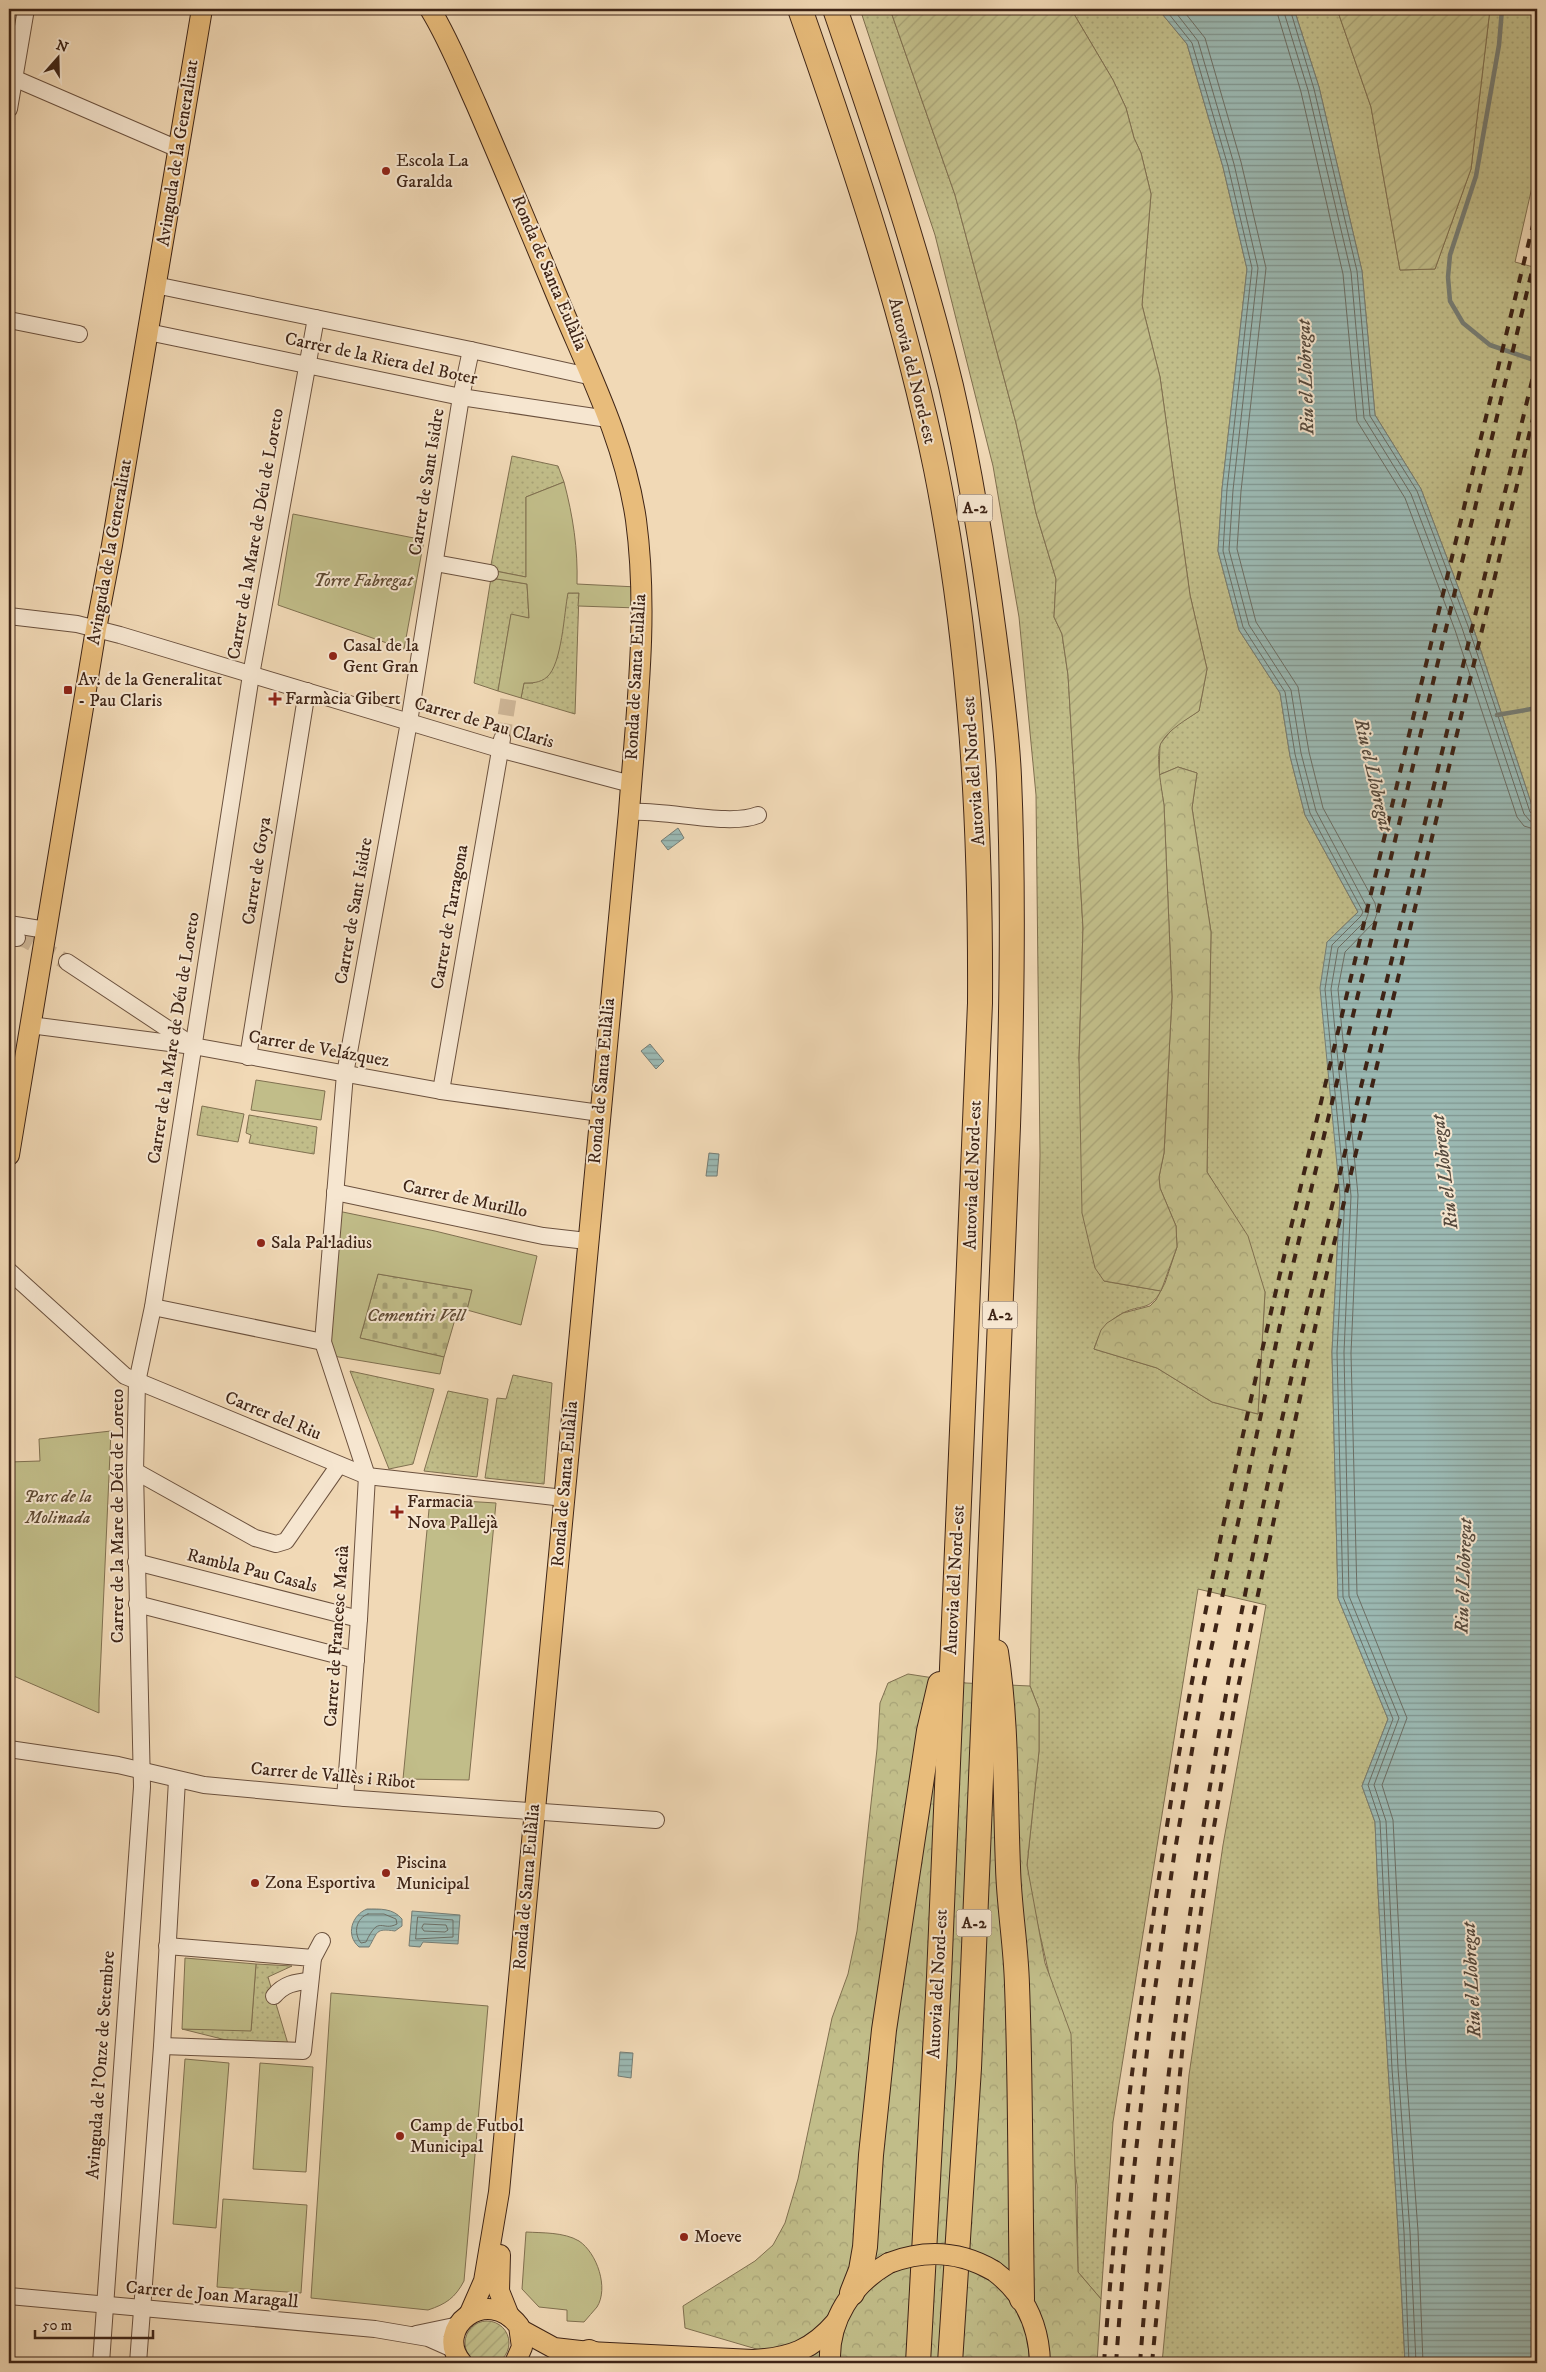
<svg xmlns="http://www.w3.org/2000/svg" width="1546" height="2372" viewBox="0 0 1546 2372" font-family="'IM FELL DW Pica',serif">
	<style>
		.grass { fill: url(#grass-dots); stroke: #807050 }
		.forest { fill: url(#forest-crowns); stroke: #807050 }
		.cemetery { fill: url(#cemetery-stones); stroke: #807050 }
		.park { fill: #c1bd89; stroke: #807050 }
		.garden { fill: url(#garden-furrows); stroke: #807050 }
		.water { fill: url(#water-rules); stroke: #767d74 }
		.lines { fill: none; stroke-linecap: round; stroke-linejoin: round }
		.shore { stroke: #6c6e64; stroke-width: 1 }
		.stream { stroke: #767d74; stroke-width: 4.5 }
		.minor-tunnel { stroke: #cdb596; stroke-width: 16; stroke-dasharray: 16 8; stroke-linecap: butt }
		.minor-casing { stroke: #6b513e; stroke-width: 18 }
		.major-casing { stroke: #3e2416; stroke-width: 22 }
		.highway-casing { stroke: #3e2416; stroke-width: 26 }
		.minor { stroke: #f6e6d0; stroke-width: 16 }
		.major { stroke: #e8bc7b; stroke-width: 20 }
		.highway { stroke: #e8bc7b; stroke-width: 24 }
		.rail { stroke: #3e2416; stroke-width: 4; stroke-dasharray: 9 9; stroke-linecap: butt }
		.major-bridge-casing { stroke: #3e2416; stroke-width: 22; stroke-linecap: butt }
		.major-bridge { stroke: #e8bc7b; stroke-width: 20 }
		.poi-dot { fill: #8f2418; stroke: #f6e6d0; stroke-width: 2 }
		.labels { text-anchor: middle; dominant-baseline: central; stroke-width: 4; stroke-linejoin: round; paint-order: stroke }
		.shield { fill: #f6e6d0; stroke: #755e4e; stroke-width: 1 }
		.shield-label { font-size: 16px; font-weight: bold; fill: #3e2416 }
		.street-label { font-size: 18px; fill: #3e2416; stroke: #f6e6d0 }
		.poi-label { font-size: 18px; fill: #3e2416; stroke: #f6e6d0; text-anchor: start }
		.park-label { font-size: 18px; font-style: italic; fill: #5f4a33; stroke: #f6e6d0 }
		.water-label { font-size: 19px; font-style: italic; fill: #55493d; stroke: #f6e6d0 }
	</style>
	<defs>
		<pattern id="grass-dots" width="8" height="8" patternUnits="userSpaceOnUse" patternTransform="scale(1.25)"><rect width="8" height="8" fill="#c1bd89"/><path d="M2 2h.1M6 6h.1" fill="none" stroke="#a7a276" stroke-width="1.8" stroke-linecap="round"/></pattern>
		<pattern id="forest-crowns" width="20" height="18" patternUnits="userSpaceOnUse" patternTransform="scale(1.25)"><rect width="20" height="18" fill="#c1bd89"/><path d="M2 6a3 3 0 1 1 6 0M12 15a3 3 0 1 1 6 0" fill="none" stroke="#a7a276"/></pattern>
		<pattern id="cemetery-stones" width="16" height="16" patternUnits="userSpaceOnUse" patternTransform="scale(1.25)"><rect width="16" height="16" fill="#c1bd89"/><path d="M2 7V4a2 2 0 0 1 4 0v3zM10 15v-3a2 2 0 0 1 4 0v3z" fill="#a7a276"/></pattern>
		<pattern id="garden-furrows" width="10" height="10" patternUnits="userSpaceOnUse" patternTransform="scale(1.25)"><rect width="10" height="10" fill="#c1bd89"/><path d="M-1 1l2-2M0 10L10 0M9 11l2-2" fill="none" stroke="#a7a276"/></pattern>
		<pattern id="water-rules" width="6" height="5" patternUnits="userSpaceOnUse" patternTransform="scale(1.25)"><rect width="6" height="5" fill="#9bb9b3"/><path d="M0 2.5h6" fill="none" stroke="#809691"/></pattern>
	</defs>
	<rect width="100%" height="100%" fill="#f1d9b6"/>
	<filter id="stains"><feTurbulence type="fractalNoise" baseFrequency=".004" numOctaves="4"/><feColorMatrix values="0 0 0 0 .2 0 0 0 0 .09 0 0 0 0 .02 0 0 0 .5 -.17"/></filter>
	<radialGradient id="worn" r=".72"><stop offset=".6" stop-color="#630" stop-opacity="0"/><stop offset="1" stop-color="#630" stop-opacity=".3"/></radialGradient>
	<g class="grass">
		<path d="M 860,9 L 890,9 L 955,195 L 1016,423 L 1036,513 L 1056,579 L 1054,617 L 1062,634 L 1068,675 L 1083,928 L 1079,1059 L 1104,1281 L 1161,1291 C 1149,1312 1140,1304 1123,1313 C 1107,1321 1099,1333 1094,1349 L 1157,1368 L 1212,1402 L 1258,1414 L 1265,1292 L 1218,1190 L 1207,1172 L 1211,932 L 1192,808 L 1197,773 L 1178,767 L 1159,775 L 1160,744 L 1174,727 L 1199,711 L 1207,669 L 1190,595 L 1160,377 L 1142,305 L 1151,194 L 1141,153 L 1134,138 L 1126,108 L 1113,80 L 1071,9 L 1158,9 L 1187,44 L 1223,167 L 1247,269 L 1222,489 L 1218,551 L 1239,630 L 1280,693 L 1290,756 L 1305,815 L 1358,912 L 1327,942 L 1340,1196 L 1332,1352 L 1338,1598 L 1388,1719 L 1362,1786 L 1375,1822 C 1382,2002 1397,2183 1405,2363 L 1162,2363 L 1189,2075 L 1223,1845 L 1266,1605 L 1198,1589 L 1113,2122 L 1101,2299 L 1078,2272 L 1077,2185 L 1051,1983 L 1031,1895 L 1027,1865 L 1039,1751 L 1039,1709 L 1030,1686 L 1040,1155 L 1036,795 L 1019,617 L 993,466 L 935,235 Z"/>
		<polygon points="1294,9 1337,9 1371,107 1400,270 1435,269 1471,169 1490,9 1537,9 1537,165 1515,262 1537,268 1537,309 1533,328 1537,330 1537,821 1472,624 1421,489 1375,415 1362,271 1319,87"/>
		<polygon points="512,456 558,466 564,482 526,497 526,577 490,570"/>
		<polygon points="491,578 527,584 529,618 511,615 498,691 474,683"/>
		<polygon points="567,593 579,593 575,714 521,698 524,683 533,683 557,657"/>
		<polygon points="202,1106 244,1114 238,1142 197,1135"/>
		<polygon points="249,1115 317,1127 314,1154 249,1143 251,1135 246,1133"/>
		<polygon points="350,1371 434,1389 413,1464 389,1469"/>
		<polygon points="513,1375 552,1383 544,1484 485,1478 497,1398 506,1399"/>
		<polygon points="448,1391 488,1399 477,1477 424,1471"/>
		<polygon points="256,1964 292,1966 268,1977 288,2044 250,2046 182,2029 251,2030"/>
	</g>
	<g class="forest">
		<polygon points="1178,767 1197,773 1192,808 1211,932 1207,1172 1248,1236 1265,1292 1258,1414 1212,1402 1157,1368 1094,1349 1101,1330 1107,1323 1123,1313 1150,1306 1156,1300 1165,1283 1177,1247 1176,1226 1160,1188 1159,1177 1164,1153 1172,997 1164,805 1159,775"/>
		<polygon points="908,1674 966,1683 1030,1686 1039,1709 1039,1751 1027,1865 1045,1963 1071,2034 1078,2272 1101,2299 1097,2363 804,2363 685,2328 683,2306 755,2261 773,2245 785,2223 798,2179 832,2018 848,1974 857,1931 877,1749 880,1703 888,1683"/>
	</g>
	<polygon class="cemetery" points="378,1274 472,1290 467,1310 458,1309 444,1357 360,1338"/>
	<g class="park">
		<path d="M 564,482 C 573,516 578,549 577,584 L 637,587 L 638,608 L 578,606 L 579,593 L 568,593 C 564,613 562,664 547,677 C 540,683 532,683 524,683 L 521,698 L 498,691 L 511,614 L 529,618 L 527,584 L 491,578 L 490,570 L 526,577 L 526,497 Z"/>
		<polygon points="293,514 424,540 404,649 278,605"/>
		<polygon points="256,1080 325,1091 321,1120 251,1110"/>
		<polygon points="333,1210 435,1231 537,1256 521,1325 467,1310 472,1290 378,1274 360,1338 444,1357 440,1374 327,1355"/>
		<polygon points="111,1431 99,1700 99,1713 9,1674 9,1462 40,1461 39,1439"/>
		<polygon points="430,1499 496,1503 469,1780 403,1779"/>
		<polygon points="185,1958 256,1964 251,2031 182,2029"/>
		<path d="M 331,1993 L 488,2006 L 464,2281 C 455,2298 446,2304 428,2310 L 311,2298 Z"/>
		<polygon points="185,2059 229,2063 216,2228 173,2224"/>
		<polygon points="260,2063 313,2067 306,2172 253,2169"/>
		<polygon points="223,2199 307,2205 301,2293 217,2287"/>
		<path d="M 526,2232 C 542,2233 564,2232 579,2241 C 597,2253 609,2288 597,2307 C 593,2312 588,2317 584,2322 L 567,2321 L 567,2310 L 539,2307 L 522,2289 Z"/>
	</g>
	<g class="garden">
		<path d="M 890,9 L 1071,9 L 1113,80 L 1126,108 L 1134,138 L 1141,153 L 1151,194 L 1142,305 L 1160,377 L 1190,595 L 1207,669 L 1199,711 C 1186,720 1169,729 1161,743 C 1155,754 1162,792 1164,805 L 1172,997 L 1164,1153 L 1159,1177 L 1160,1188 L 1176,1226 L 1177,1247 L 1161,1291 L 1104,1281 L 1095,1268 L 1082,1213 L 1079,1059 L 1083,928 L 1068,675 L 1062,634 L 1054,617 L 1056,579 L 1036,513 L 1016,423 L 955,195 Z"/>
		<polygon points="1337,9 1490,9 1471,169 1435,269 1400,270 1371,107"/>
		<circle cx="487" cy="2343" r="22"/>
	</g>
	<g class="water">
		<path d="M 1158,9 L 1294,9 L 1319,87 L 1362,271 L 1375,415 L 1421,489 L 1472,624 L 1537,821 L 1537,2363 L 1405,2363 C 1397,2183 1382,2002 1375,1822 L 1362,1786 L 1388,1719 L 1338,1598 L 1332,1352 L 1340,1196 L 1320,988 L 1327,942 L 1358,912 L 1305,815 L 1290,756 L 1280,693 L 1239,630 L 1218,551 L 1222,489 L 1247,269 L 1223,167 L 1187,44 Z"/>
		<polygon points="678,828 684,838 668,850 661,841"/>
		<polygon points="650,1044 664,1061 656,1069 641,1051"/>
		<polygon points="709,1153 719,1154 717,1176 706,1176"/>
		<path d="M 367,1909 C 380,1909 393,1908 402,1919 L 402,1926 L 395,1931 C 375,1928 378,1932 369,1947 L 359,1947 C 345,1935 352,1915 367,1909 Z"/>
		<polygon points="412,1911 460,1915 458,1944 423,1942 420,1947 409,1946"/>
		<polygon points="620,2052 633,2053 631,2078 618,2076"/>
	</g>
	<g class="lines">
		<g class="shore">
			<polyline points="1165,9 1192,43 1228,166 1252,268 1227,489 1223,551 1243,627 1285,692 1295,754 1310,813 1363,912 1361,916 1332,945 1325,989 1345,1196 1337,1352 1343,1597 1393,1719 1368,1785 1380,1821 1392,2069 1404,2232 1409,2363"/>
			<polyline points="1173,9 1198,41 1234,164 1258,268 1233,490 1229,550 1249,625 1291,690 1301,753 1316,811 1369,911 1366,920 1338,948 1331,989 1351,1196 1344,1352 1349,1596 1399,1718 1374,1785 1386,1821 1398,2068 1410,2232 1416,2363"/>
			<polyline points="1182,9 1205,38 1241,162 1266,268 1241,491 1237,549 1256,622 1298,687 1309,752 1323,808 1375,903 1377,913 1374,922 1345,952 1338,989 1358,1195 1351,1353 1357,1594 1407,1718 1382,1785 1393,1820 1406,2068 1418,2231 1423,2363"/>
			<polyline points="1276,9 1301,92 1343,274 1357,421 1405,498 1455,630 1517,817 1524,826 1537,830"/>
			<polyline points="1283,9 1308,90 1351,272 1364,418 1411,494 1462,628 1524,814 1530,821 1537,822"/>
			<polyline points="1290,9 1314,89 1357,271 1370,416 1417,491 1468,626 1530,812 1537,816"/>
			<path d="M 368,1914 L 384,1914 L 396,1919 L 397,1924 C 382,1932 379,1914 366,1942 L 361,1943 C 353,1933 356,1918 368,1914 Z"/>
			<polygon points="418,1917 453,1920 453,1937 416,1939"/>
			<polygon points="424,1924 446,1925 448,1930 445,1932 424,1931 422,1928"/>
		</g>
		<g class="stream">
			<polyline points="1502,9 1499,45 1476,176 1450,255 1448,277 1450,301 1463,323 1490,345 1537,361"/>
			<polyline points="1497,715 1537,708"/>
		</g>
		<g class="minor-tunnel">
			<polyline points="502,739 509,695"/>
			<polyline points="17,938 26,940 67,962"/>
		</g>
		<defs>
			<g id="minor">
				<polyline points="9,76 178,149"/>
				<polyline points="9,109 26,9"/>
				<polyline points="155,285 471,350 593,377"/>
				<polyline points="9,320 79,334"/>
				<polyline points="148,332 461,397 608,419"/>
				<polyline points="435,563 490,573"/>
				<polyline points="9,616 77,624 120,635 499,749 631,784"/>
				<path d="M 629,812 C 665,809 729,827 758,815"/>
				<polyline points="9,924 46,930"/>
				<polyline points="9,937 17,938"/>
				<polyline points="67,962 189,1043"/>
				<polyline points="30,1025 193,1046 441,1091 600,1113"/>
				<polyline points="248,1057 307,691"/>
				<polyline points="441,1091 502,739"/>
				<polyline points="335,1192 543,1236 587,1241"/>
				<polyline points="9,1271 125,1376 367,1476 564,1498"/>
				<polyline points="153,1307 323,1342"/>
				<polyline points="135,1471 255,1538 276,1544 286,1541 339,1465"/>
				<polyline points="136,1562 359,1619"/>
				<polyline points="137,1604 356,1660"/>
				<polyline points="9,1749 118,1765 204,1785 345,1798 656,1820"/>
				<polyline points="345,1798 359,1619 367,1476 323,1342 345,1074 409,722 461,397 471,350"/>
				<polyline points="313,1958 322,1941"/>
				<path d="M 274,1996 C 284,1984 295,1982 310,1981"/>
				<polyline points="162,2046 303,2051 313,1958 167,1946"/>
				<polyline points="9,2296 375,2329 428,2338 455,2350"/>
				<polyline points="416,2334 459,2325"/>
				<polyline points="101,2363 142,1787 135,1471 137,1382 153,1307 251,675 316,318"/>
				<polyline points="138,2363 162,2046 177,1780"/>
			</g>
			<g id="major">
				<path d="M 430,9 C 448,38 462,73 476,104 C 502,164 527,224 552,284 C 583,361 624,436 636,520 C 649,617 636,715 629,812 L 499,2192 L 484,2281 L 470,2313"/>
				<polyline points="9,1155 96,629 112,545 202,9"/>
				<polyline points="500,2255 499,2291 509,2316"/>
				<path d="M 994,2271 C 1025,2294 1039,2325 1040,2363"/>
				<path d="M 521,2330 L 554,2348 L 589,2352 L 753,2360 C 790,2358 812,2350 836,2322"/>
				<path d="M 462,2363 C 432,2329 487,2284 519,2326 L 522,2347 L 515,2363"/>
				<path d="M 830,2363 C 828,2320 852,2284 889,2263"/>
			</g>
			<g id="highway">
				<path d="M 800,9 C 853,160 904,312 936,469 C 971,645 981,824 980,1003 L 939,1977 L 918,2363"/>
				<path d="M 835,9 C 878,134 920,258 951,386 C 970,468 983,551 994,634 C 1000,681 1007,729 1009,777 C 1014,893 1012,1010 1008,1126 L 969,2068 L 950,2363"/>
				<path d="M 996,1652 C 1007,1723 1005,1796 1008,1867 C 1009,1907 1016,1945 1017,1985 C 1021,2090 1020,2194 1022,2299"/>
				<polyline points="852,2293 861,2270 865,2247 871,2155 884,2030 929,1731 940,1684"/>
				<polyline points="589,2352 613,2363"/>
			</g>
		</defs>
		<use href="#minor" class="minor-casing"/>
		<use href="#major" class="major-casing"/>
		<use href="#highway" class="highway-casing"/>
		<use href="#minor" class="minor"/>
		<use href="#major" class="major"/>
		<use href="#highway" class="highway"/>
		<g class="rail">
			<path d="M 1104,2363 C 1116,2194 1136,2025 1162,1858 C 1205,1574 1275,1294 1342,1015 C 1406,746 1471,477 1537,209"/>
			<polyline points="1116,2363 1123,2269 1150,2024 1174,1856 1202,1692 1291,1273 1537,250"/>
			<path d="M 1140,2363 C 1160,2107 1194,1852 1244,1600 C 1281,1409 1329,1219 1375,1029 C 1429,806 1483,583 1537,360"/>
			<polyline points="1152,2363 1184,2032 1208,1862 1236,1697 1325,1281 1537,402"/>
		</g>
		<defs>
			<path id="major-bridge" d="M 889,2263 C 926,2249 960,2251 994,2271"/>
		</defs>
		<use href="#major-bridge" class="major-bridge-casing"/>
		<use href="#major-bridge" class="major-bridge"/>
	</g>
	<g class="poi-dot">
		<circle cx="386" cy="171" r="5"/>
		<circle cx="333" cy="656" r="5"/>
		<rect x="63" y="685" width="10" height="10" rx="2.5"/>
		<path d="M272.5 691.5h5v5h5v5h-5v5h-5v-5h-5v-5h5z"/>
		<circle cx="261" cy="1243" r="5"/>
		<path d="M394.5 1504.5h5v5h5v5h-5v5h-5v-5h-5v-5h5z"/>
		<circle cx="386" cy="1873" r="5"/>
		<circle cx="255" cy="1883" r="5"/>
		<circle cx="400" cy="2136" r="5"/>
		<circle cx="684" cy="2237" r="5"/>
	</g>
	<g class="labels">
		<g class="shield">
			<rect x="957.5" y="494.5" width="35" height="27" rx="4"/>
			<rect x="982.5" y="1301.5" width="35" height="27" rx="4"/>
			<rect x="956.5" y="1909.5" width="35" height="27" rx="4"/>
		</g>
		<g class="shield-label">
			<text x="975" y="508">A-2</text>
			<text x="1000" y="1315">A-2</text>
			<text x="974" y="1923">A-2</text>
		</g>
		<g class="street-label">
			<text transform="translate(178 153) rotate(-81)">Avinguda de la Generalitat</text>
			<text transform="translate(549 273) rotate(67)">Ronda de Santa Eulàlia</text>
			<text transform="translate(381 359) rotate(12)">Carrer de la Riera del Boter</text>
			<text transform="translate(912 371) rotate(76)">Autovia del Nord-est</text>
			<text transform="translate(427 482) rotate(-81)">Carrer de Sant Isidre</text>
			<text transform="translate(256 534) rotate(-80)">Carrer de la Mare de Déu de Loreto</text>
			<text transform="translate(110 552) rotate(-80)">Avinguda de la Generalitat</text>
			<text transform="translate(636 677) rotate(-87)">Ronda de Santa Eulàlia</text>
			<text transform="translate(484 723) rotate(16)">Carrer de Pau Claris</text>
			<text transform="translate(974 771) rotate(-94)">Autovia del Nord-est</text>
			<text transform="translate(257 871) rotate(-81)">Carrer de Goya</text>
			<text transform="translate(354 911) rotate(-80)">Carrer de Sant Isidre</text>
			<text transform="translate(450 917) rotate(-80)">Carrer de Tarragona</text>
			<text transform="translate(174 1038) rotate(-81)">Carrer de la Mare de Déu de Loreto</text>
			<text transform="translate(319 1049) rotate(10)">Carrer de Velázquez</text>
			<text transform="translate(602 1081) rotate(-85)">Ronda de Santa Eulàlia</text>
			<text transform="translate(973 1175) rotate(-88)">Autovia del Nord-est</text>
			<text transform="translate(465 1199) rotate(12)">Carrer de Murillo</text>
			<text transform="translate(273 1416) rotate(22)">Carrer del Riu</text>
			<text transform="translate(565 1484) rotate(-85)">Ronda de Santa Eulàlia</text>
			<text transform="translate(118 1516) rotate(-90)">Carrer de la Mare de Déu de Loreto</text>
			<text transform="translate(252 1571) rotate(14)">Rambla Pau Casals</text>
			<text transform="translate(955 1580) rotate(-87)">Autovia del Nord-est</text>
			<text transform="translate(337 1636) rotate(-86)">Carrer de Francesc Macià</text>
			<text transform="translate(333 1776) rotate(5)">Carrer de Vallès i Ribot</text>
			<text transform="translate(527 1887) rotate(-85)">Ronda de Santa Eulàlia</text>
			<text transform="translate(938 1984) rotate(-87)">Autovia del Nord-est</text>
			<text transform="translate(101 2065) rotate(-86)">Avinguda de l'Onze de Setembre</text>
			<text transform="translate(212 2295) rotate(5)">Carrer de Joan Maragall</text>
		</g>
		<g class="poi-label">
			<text x="396" y="161">Escola La<tspan x="396" dy="21">Garalda</tspan></text>
			<text x="343" y="646">Casal de la<tspan x="343" dy="21">Gent Gran</tspan></text>
			<text x="78" y="680">Av. de la Generalitat<tspan x="78" dy="21">- Pau Claris</tspan></text>
			<text x="285" y="699">Farmàcia Gibert</text>
			<text x="271" y="1243">Sala Pal·ladius</text>
			<text x="407" y="1502">Farmacia<tspan x="407" dy="21">Nova Pallejà</tspan></text>
			<text x="396" y="1863">Piscina<tspan x="396" dy="21">Municipal</tspan></text>
			<text x="265" y="1883">Zona Esportiva</text>
			<text x="410" y="2126">Camp de Futbol<tspan x="410" dy="21">Municipal</tspan></text>
			<text x="694" y="2237">Moeve</text>
		</g>
		<g class="park-label">
			<text x="363" y="581">Torre Fabregat</text>
			<text x="416" y="1316">Cementiri Vell</text>
			<text x="58" y="1497">Parc de la<tspan x="58" dy="21">Molinada</tspan></text>
		</g>
		<g class="water-label">
			<text transform="translate(1306 377) rotate(-92)">Riu el Llobregat</text>
			<text transform="translate(1373 775) rotate(77)">Riu el Llobregat</text>
			<text transform="translate(1445 1172) rotate(-97)">Riu el Llobregat</text>
			<text transform="translate(1464 1576) rotate(-88)">Riu el Llobregat</text>
			<text transform="translate(1472 1980) rotate(-93)">Riu el Llobregat</text>
		</g>
	</g>
	<rect width="1546" height="2372" fill="none" stroke="#f1d9b6" stroke-width="30"/>
	<rect x="10" y="10" width="1526" height="2352" fill="none" stroke="#3e2416" stroke-width="2.5"/>
	<rect x="15" y="15" width="1516" height="2342" fill="none" stroke="#3e2416"/>
	<g transform="translate(58 58) rotate(20)" stroke="#f6e6d0" stroke-width="4" paint-order="stroke">
	<path d="M0-4L9 19L0 12L-9 19Z" fill="#3e2416"/>
	<text y="-8" font-size="14" font-weight="bold" text-anchor="middle" fill="#3e2416">N</text>
	</g>
	<path d="M35 2330v8h118v-8" fill="none" stroke="#3e2416" stroke-width="2.5"/>
	<text x="42" y="2330" font-size="15" fill="#3e2416" stroke="#f6e6d0" stroke-width="4" paint-order="stroke">50 m</text>
	<rect width="100%" height="100%" filter="url(#stains)"/>
	<rect width="100%" height="100%" fill="url(#worn)"/>
</svg>
